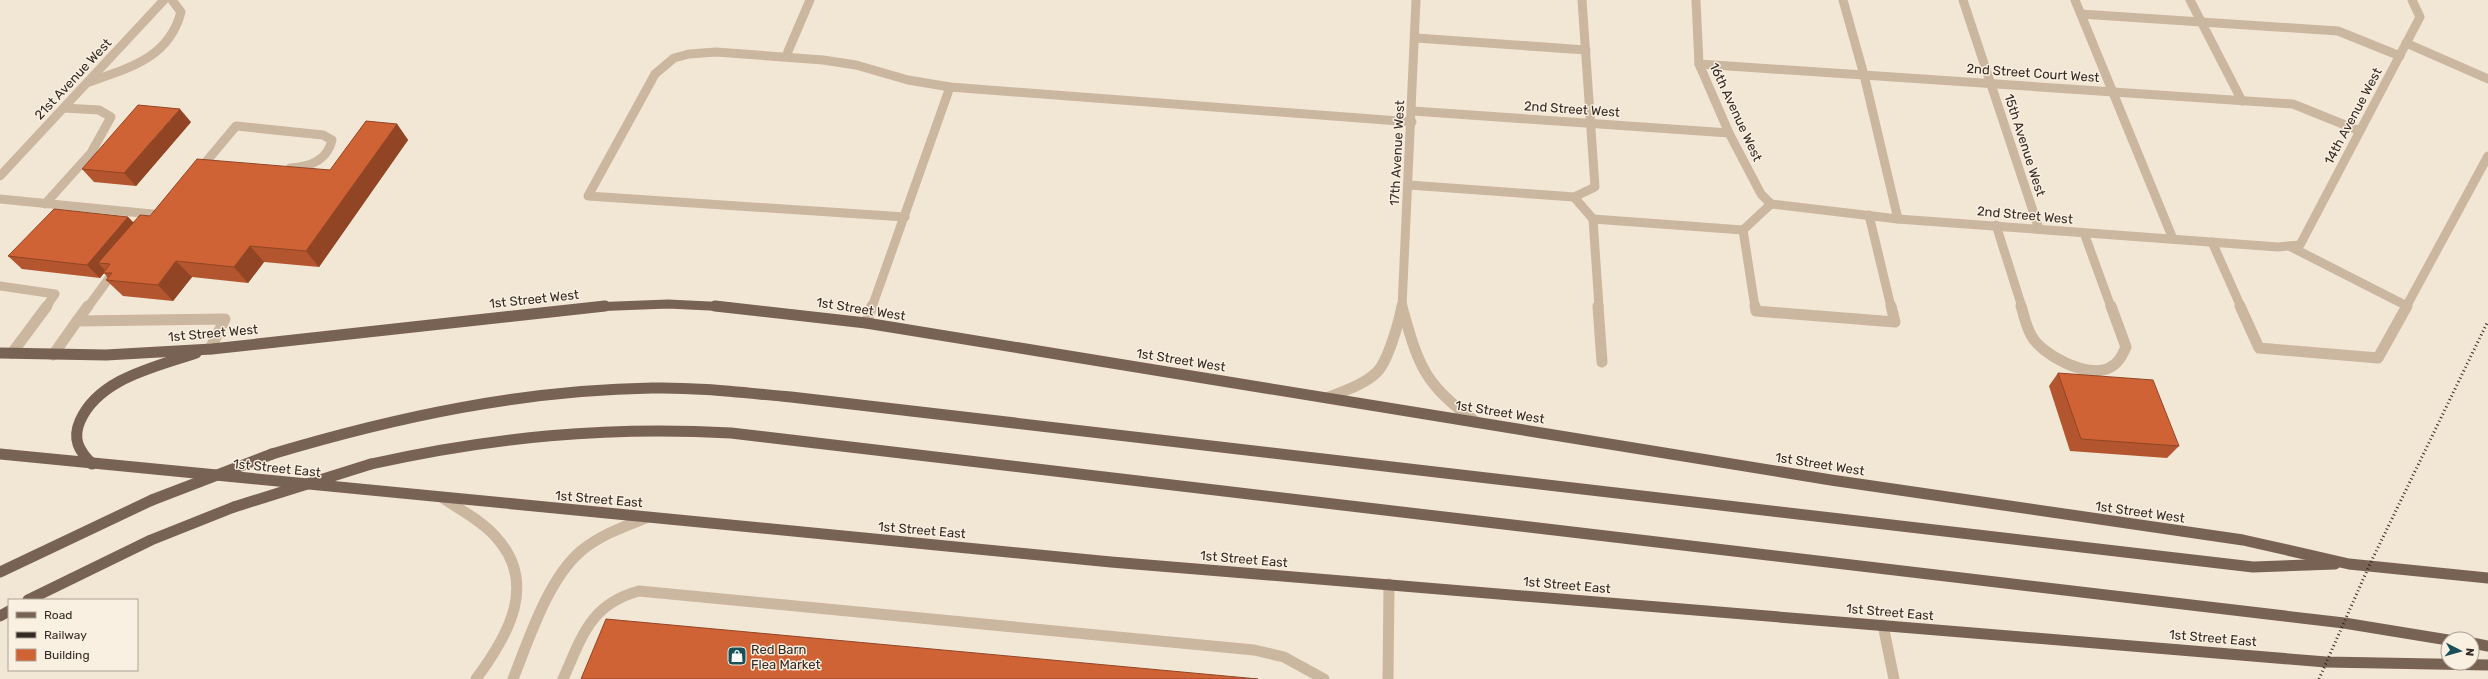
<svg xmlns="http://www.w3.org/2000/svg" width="2488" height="679" viewBox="0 0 2488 679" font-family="Rubik,sans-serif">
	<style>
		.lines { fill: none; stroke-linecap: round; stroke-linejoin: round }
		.minor-far1 { stroke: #cbb6a0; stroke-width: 9 }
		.minor { stroke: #cbb6a0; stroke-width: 11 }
		.major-far1 { stroke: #786253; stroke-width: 9 }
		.major { stroke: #786253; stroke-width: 11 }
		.rail { stroke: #342a24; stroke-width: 3; stroke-dasharray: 1 3; stroke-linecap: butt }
		.major-bridge { stroke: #786253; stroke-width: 11 }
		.wall { fill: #b3552e }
		.shaded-wall { fill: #924525 }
		.building { fill: #d06335; stroke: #924525 }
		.labels { text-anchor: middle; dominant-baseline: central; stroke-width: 3; stroke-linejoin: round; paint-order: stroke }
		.street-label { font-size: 13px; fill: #342a24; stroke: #faf0e1 }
		.poi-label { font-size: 13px; fill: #342a24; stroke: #faf0e1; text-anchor: start }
	</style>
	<rect width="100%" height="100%" fill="#f2e6d5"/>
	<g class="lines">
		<g class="minor-far1">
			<polyline points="1696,0 1699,64 1729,133 1761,194 1771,204"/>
			<polyline points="1843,0 1864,75 1898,219"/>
			<polyline points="1963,0 2039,229"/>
			<polyline points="2075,0 2173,239"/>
			<polyline points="2190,0 2242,101"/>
			<polyline points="2081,14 2338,31 2400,56"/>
			<polyline points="1416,38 1586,50"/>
			<polyline points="2406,43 2488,79"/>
			<polyline points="786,56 810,0"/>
			<polyline points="1699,64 2293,104 2360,131"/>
			<path d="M 89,82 C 129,68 169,58 181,12 L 172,0"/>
			<polyline points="1413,111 1729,133"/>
			<path d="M 200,169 L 236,126 L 323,135 L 332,140 C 327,161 310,167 290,168"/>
			<polyline points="0,176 164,0"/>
			<polyline points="1409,185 1574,197 1595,187 1582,0"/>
			<polyline points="1574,197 1593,219"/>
			<polyline points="0,199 162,215"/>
			<polyline points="45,204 91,153 111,117 99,110 64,108"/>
			<polyline points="1771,204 1898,219 2278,247 2300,245 2420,17 2412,0"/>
			<polyline points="1869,215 1891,307"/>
			<polyline points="905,217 588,196 655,74 674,58 689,54 716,52 823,60 856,65 908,80 950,87 1412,122"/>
			<polyline points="1996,225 2022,307"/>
			<polyline points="1743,230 1755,307"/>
			<polyline points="2084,233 2111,307"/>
			<polyline points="2212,242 2241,307"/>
			<polyline points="2289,246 2407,306"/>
			<polyline points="0,286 55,294 46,307"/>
			<polyline points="88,307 115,270"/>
			<polyline points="872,307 950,87"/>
			<polyline points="1402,307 1416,0"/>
			<polyline points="1599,307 1593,219 1743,230 1771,204"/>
			<polyline points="2406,307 2488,156"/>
		</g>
		<g class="minor">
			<polyline points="1598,306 1602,362"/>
			<polyline points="1755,306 1756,311 1895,322 1891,306"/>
			<path d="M 2021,306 C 2024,315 2026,326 2031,335 C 2041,355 2088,379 2109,368 C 2118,364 2122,356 2126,347 L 2111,306"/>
			<polyline points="2240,306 2259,348 2378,358 2407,306"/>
			<path d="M 1402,307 C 1419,367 1424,384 1476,422"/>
			<polyline points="77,321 88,306"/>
			<polyline points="866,323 872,306"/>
			<polyline points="12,353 47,306"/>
			<polyline points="53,355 77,321 225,319 210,349"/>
			<path d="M 1327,398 C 1343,391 1364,385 1377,372 C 1388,361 1399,322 1402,306"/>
			<path d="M 443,498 C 460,510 481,520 495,536 C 539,583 508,636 476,679"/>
			<polyline points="1883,625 1894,679"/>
			<path d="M 513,679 C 529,639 548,579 581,551 C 600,535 623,527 646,518"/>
			<path d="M 563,679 C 582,637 590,604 639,591 L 1254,650 L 1284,657 L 1324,679"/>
			<polyline points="1388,679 1389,584"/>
		</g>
		<polyline class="major-far1" points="591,307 668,304 730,307"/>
		<g class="major">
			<polyline points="715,306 866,323 1831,480 2243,540 2349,564 2488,578"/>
			<polyline points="0,353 106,355 212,349 605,306"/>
			<polyline points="0,454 1111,562 2326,662 2488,665"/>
			<path d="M 272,454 C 396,417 522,390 652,388 C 698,387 745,393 791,397 L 2253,567 L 2335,564"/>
			<path d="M 92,464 C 79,451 72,439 80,421 C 99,378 156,367 196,353"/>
			<path d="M 371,464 C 492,437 607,426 731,433 L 2344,623 L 2448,640"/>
			<polyline points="0,572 152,500"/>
			<polyline points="28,600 151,540 234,507"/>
			<polyline points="0,616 9,611"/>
			<polyline points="2472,643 2488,646"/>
		</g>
		<polyline class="rail" points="2319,679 2369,566 2488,321"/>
		<g class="major-bridge">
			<polyline points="152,500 272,454"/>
			<polyline points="234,507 371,464"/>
		</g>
	</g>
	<g class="wall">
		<polygon points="191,122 136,186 94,182 82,169"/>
		<polygon points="397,124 408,140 319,267 264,262 248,283 192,277 173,301 123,296 106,280 108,278 104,273 100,278 22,269 8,256 128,217 133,222 150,216 330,170"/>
		<polygon points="2058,373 2179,446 2167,458 2070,451 2049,386"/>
	</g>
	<g class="shaded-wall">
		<polygon points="180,109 191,122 136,186 124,173"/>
		<polygon points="397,124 408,140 319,267 306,251"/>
		<polygon points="128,217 140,230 110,264 98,263 106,271 103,273 104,273 100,278 87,265"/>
		<polygon points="250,246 264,262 248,283 234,267"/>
		<polygon points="176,261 192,277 173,301 158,285"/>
	</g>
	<g class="building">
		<polygon points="138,105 180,109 124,173 82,169"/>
		<polygon points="366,121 397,124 306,251 250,246 234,267 176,261 158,285 106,280 112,273 103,273 110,264 98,263 140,215 150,216 197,159 330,170"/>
		<polygon points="54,209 128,217 87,265 8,256"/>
		<polygon points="2058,373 2153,380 2179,446 2081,439"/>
		<polygon points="606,619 1258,679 581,679"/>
	</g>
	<defs>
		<symbol id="shop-square" viewBox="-11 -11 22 22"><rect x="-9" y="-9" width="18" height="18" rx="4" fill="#175058" stroke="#faf0e1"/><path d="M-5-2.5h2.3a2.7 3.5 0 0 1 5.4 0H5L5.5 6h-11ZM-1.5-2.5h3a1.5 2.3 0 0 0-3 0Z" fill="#fff"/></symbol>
	</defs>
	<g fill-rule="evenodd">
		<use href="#shop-square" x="726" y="645" width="22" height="22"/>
	</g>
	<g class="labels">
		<g class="street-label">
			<text transform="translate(2033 73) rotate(4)">2nd Street Court West</text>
			<text transform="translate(73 79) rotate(-47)">21st Avenue West</text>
			<text transform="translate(1572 109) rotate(4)">2nd Street West</text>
			<text transform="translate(1736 112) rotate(65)">16th Avenue West</text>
			<text transform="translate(2353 116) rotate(-62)">14th Avenue West</text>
			<text transform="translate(2025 145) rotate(72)">15th Avenue West</text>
			<text transform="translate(1397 153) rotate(-87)">17th Avenue West</text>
			<text transform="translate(2025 215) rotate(5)">2nd Street West</text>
			<text transform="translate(534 299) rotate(-6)">1st Street West</text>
			<text transform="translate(861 309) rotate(9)">1st Street West</text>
			<text transform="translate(213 333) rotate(-5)">1st Street West</text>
			<text transform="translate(1181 360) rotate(9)">1st Street West</text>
			<text transform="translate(1500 412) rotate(9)">1st Street West</text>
			<text transform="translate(1820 464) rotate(9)">1st Street West</text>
			<text transform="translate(277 468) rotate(6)">1st Street East</text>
			<text transform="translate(599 499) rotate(5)">1st Street East</text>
			<text transform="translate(2140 512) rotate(8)">1st Street West</text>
			<text transform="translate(922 530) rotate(5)">1st Street East</text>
			<text transform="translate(1244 559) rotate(5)">1st Street East</text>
			<text transform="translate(1567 585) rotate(5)">1st Street East</text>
			<text transform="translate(1890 612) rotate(5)">1st Street East</text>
			<text transform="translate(2213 638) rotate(5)">1st Street East</text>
		</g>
		<g class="poi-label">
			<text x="751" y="649">Red Barn<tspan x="751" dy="15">Flea Market</tspan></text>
		</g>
	</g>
	<rect x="8" y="599" width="130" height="72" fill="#faf0e1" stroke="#aba195"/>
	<rect x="16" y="612" width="20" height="6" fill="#786253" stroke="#aba195"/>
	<text x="44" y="619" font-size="12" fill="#342a24">Road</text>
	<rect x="16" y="632" width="20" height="6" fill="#342a24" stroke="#aba195"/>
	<text x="44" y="639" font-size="12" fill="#342a24">Railway</text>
	<rect x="16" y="649" width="20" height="12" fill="#d06335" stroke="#aba195"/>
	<text x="44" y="659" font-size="12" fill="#342a24">Building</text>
	<g transform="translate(2460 651) rotate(96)"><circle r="19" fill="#faf0e1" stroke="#aba195"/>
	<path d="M0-3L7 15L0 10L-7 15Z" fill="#175058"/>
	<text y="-6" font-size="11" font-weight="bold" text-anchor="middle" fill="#342a24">N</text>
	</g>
</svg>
